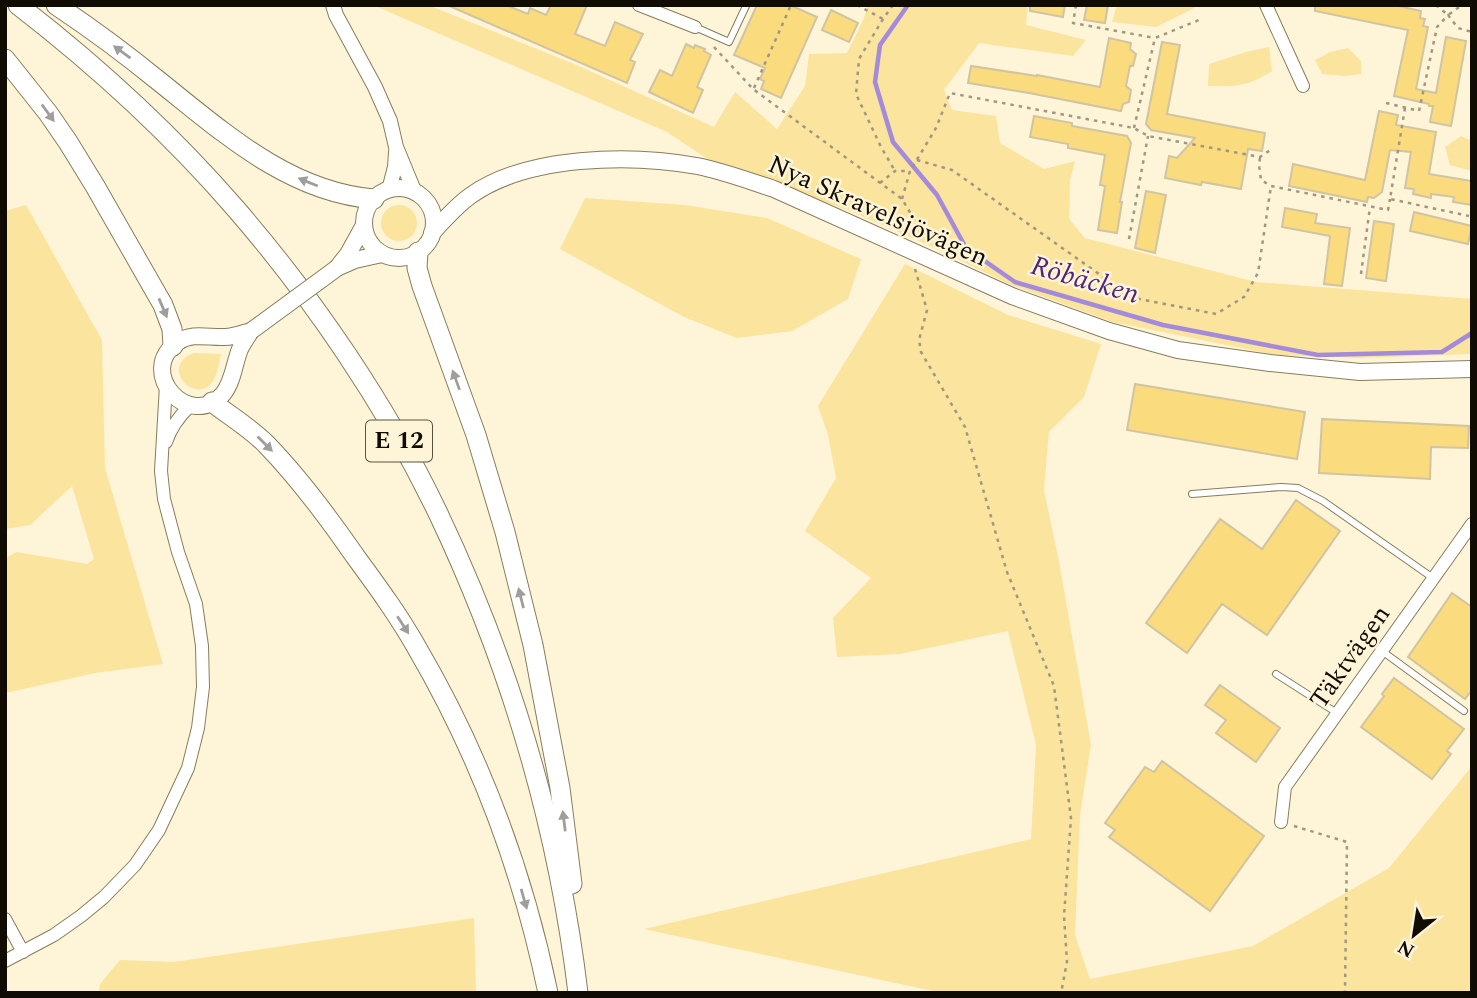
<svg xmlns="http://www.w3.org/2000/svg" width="1477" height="998" viewBox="0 0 1477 998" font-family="Spectral,serif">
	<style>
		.green { fill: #fbe49d }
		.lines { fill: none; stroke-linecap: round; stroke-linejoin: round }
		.stream { stroke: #a48ada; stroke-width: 4.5 }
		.building { fill: #fadb7e; stroke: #d0c4a2; stroke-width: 2 }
		.service-casing { stroke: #877d5c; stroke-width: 8 }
		.minor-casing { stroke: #877d5c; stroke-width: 14 }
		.tertiary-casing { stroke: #877d5c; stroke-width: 16 }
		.secondary-casing { stroke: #877d5c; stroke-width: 18 }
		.trunk-casing { stroke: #877d5c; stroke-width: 21 }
		.path { stroke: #9f9782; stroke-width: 2.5; stroke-dasharray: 3.5 5; stroke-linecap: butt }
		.service { stroke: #fff; stroke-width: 6 }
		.minor { stroke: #fff; stroke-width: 12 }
		.tertiary { stroke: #fff; stroke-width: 14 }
		.secondary { stroke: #fff; stroke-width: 16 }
		.trunk { stroke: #fff; stroke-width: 19 }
		.secondary-bridge-casing { stroke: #877d5c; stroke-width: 18; stroke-linecap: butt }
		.secondary-bridge { stroke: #fff; stroke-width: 16 }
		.oneway { fill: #a09e9a }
		.labels { text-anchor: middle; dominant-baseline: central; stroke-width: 5; stroke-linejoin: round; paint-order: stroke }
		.shield { fill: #fef5d8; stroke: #585243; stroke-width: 2 }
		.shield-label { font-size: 24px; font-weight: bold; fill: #110c03 }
		.street-label { font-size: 26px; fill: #110c03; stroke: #fef5d8 }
		.water-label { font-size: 28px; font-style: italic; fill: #4c2583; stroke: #fef5d8 }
	</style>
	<rect width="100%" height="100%" fill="#fef5d8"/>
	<g class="green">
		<polygon points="373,5 428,5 572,63 714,127 735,92 777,129 805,86 809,54 847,53 864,18 868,5 1028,5 1026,25 1086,40 1073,56 979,43 944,90 952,110 996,116 1000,143 1044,169 1075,161 1070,181 1069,219 1085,238 1256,282 1472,299 1472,354 1359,358 1276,355 1113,322 1011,285 928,245 850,211 709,160 667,132"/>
		<polygon points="1117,5 1200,5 1156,27 1112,22"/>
		<path d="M 1269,47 L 1272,71 C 1248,86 1236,87 1208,86 L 1209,64 L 1246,52 Z"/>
		<polygon points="1348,48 1361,61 1361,74 1344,76 1322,74 1315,60 1330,52"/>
		<polygon points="1461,136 1472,141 1472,171 1450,165 1445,147"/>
		<polygon points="585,198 685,205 767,218 861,259 848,299 792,331 737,338 684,317 560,249"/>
		<circle cx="399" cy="223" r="18"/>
		<polygon points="26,205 102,340 105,468 163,664 95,673 5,693 5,558 17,552 87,564 94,559 72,486 30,525 5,529 5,211"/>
		<polygon points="905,264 1008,315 1101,344 1084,397 1049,432 1044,490 1059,561 1091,745 1080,815 1075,935 1090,979 1253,946 1389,868 1472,766 1472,993 942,993 644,929 1031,839 1036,745 1008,631 900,654 837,657 833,618 871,578 805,531 836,478 828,435 818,406"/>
		<path d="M 194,353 L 221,354 C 219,362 218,373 213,381 C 196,407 158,366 194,353 Z"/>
		<polygon points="474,918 476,993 99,993 100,984 120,960 174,962"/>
	</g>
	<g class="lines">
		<polyline class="stream" points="908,5 880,45 875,82 893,142 937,195 966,248 1015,282 1163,325 1318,355 1442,352 1472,333"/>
	</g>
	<g class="building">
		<polygon points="447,5 506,5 528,14 530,8 546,15 551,5 587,5 575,34 605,46 615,22 643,34 630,60 635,62 627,83"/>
		<polygon points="757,5 790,5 817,17 781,98 761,89 764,81 760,79 765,68 734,55"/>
		<polygon points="1030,5 1065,5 1063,17 1030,11"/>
		<polygon points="1087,5 1108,5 1105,23 1084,20"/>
		<polygon points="1315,5 1394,5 1421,11 1420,18 1425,19 1423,26 1428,27 1416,89 1436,93 1446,37 1466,41 1451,126 1430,122 1433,106 1429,106 1429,104 1394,96 1408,30 1315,11"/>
		<polygon points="831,10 858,23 849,42 822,30"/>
		<polygon points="1109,38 1131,43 1130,49 1136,54 1133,66 1130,66 1126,86 1131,90 1129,102 1123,104 1121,111 1029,93 968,83 971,66 1037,76 1037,75 1100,87"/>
		<polygon points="1162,42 1180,45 1167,114 1265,133 1262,151 1248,149 1241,189 1202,182 1201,185 1165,178 1169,156 1177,158 1195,138 1151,130 1146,124"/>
		<polygon points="686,44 694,48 695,45 705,49 704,51 711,55 697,87 703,90 693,113 649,92 660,70 672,76"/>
		<polygon points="1379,111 1398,115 1396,125 1436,132 1429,174 1472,181 1472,205 1453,202 1454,197 1431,194 1431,198 1413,194 1414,189 1405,188 1411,152 1390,150 1382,192 1374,198 1368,197 1367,202 1289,186 1293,164 1365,180"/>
		<polygon points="1034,116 1072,123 1072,126 1127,136 1131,143 1120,202 1122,202 1117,233 1098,230 1105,186 1100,185 1105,155 1068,148 1068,144 1030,137"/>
		<polygon points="1146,191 1166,195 1155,253 1135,248"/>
		<polygon points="1285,208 1317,214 1315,223 1350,228 1342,286 1324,284 1330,236 1282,227"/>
		<polygon points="1414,212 1472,226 1468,244 1410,231"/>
		<polygon points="1374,221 1394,224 1386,281 1366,278"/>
		<polygon points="1135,384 1305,412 1297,459 1127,430"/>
		<polygon points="1322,419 1469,426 1468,448 1431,447 1430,479 1319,473"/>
		<polygon points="1296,500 1340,531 1267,635 1222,604 1187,653 1146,623 1220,519 1262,549"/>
		<polygon points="1452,593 1472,607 1472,690 1465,699 1408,657"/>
		<polygon points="1394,678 1464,729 1447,751 1451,754 1432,779 1361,727 1384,696 1382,694"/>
		<polygon points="1220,685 1280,728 1256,762 1216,733 1226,720 1205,705"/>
		<polygon points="1162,761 1264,836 1210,911 1109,837 1115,830 1105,823 1145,767 1154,772"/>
	</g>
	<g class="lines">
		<defs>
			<g id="service">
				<polyline points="695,27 729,42 746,6"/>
				<polyline points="1192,494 1281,487 1298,488 1323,501 1433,578"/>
				<polyline points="1382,651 1464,711"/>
				<polyline points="1276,674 1337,713"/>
			</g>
			<g id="minor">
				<polyline points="639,5 695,27"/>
				<polyline points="1266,5 1303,86"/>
				<path d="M 166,442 C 171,427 179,416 191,405"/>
				<polyline points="1281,822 1285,787 1472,524"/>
				<polyline points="5,919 23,952"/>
				<polyline points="5,961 54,935 81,916 104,897 135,865 159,830 188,768 198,728 203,687 202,646 196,604 178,552 164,499 161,471 166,385"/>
			</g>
			<g id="tertiary">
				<polyline points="333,5 336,15 375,87 390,121 396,147 415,193"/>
				<polyline points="389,190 395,167 396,152"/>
			</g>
			<g id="secondary">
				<circle cx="399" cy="223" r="35"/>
				<path d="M 432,233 C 444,220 455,207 470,196 C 527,155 631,154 697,166 C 723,171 749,181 774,189 L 1012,296 L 1109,331 L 1178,350 L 1270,363 L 1360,372 L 1472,369"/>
				<polyline points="339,267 355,260 382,254"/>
				<polyline points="337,268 348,254 364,225"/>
				<path d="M 251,331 C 247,337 243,343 240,349 C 234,364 233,382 223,394 C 189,432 135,371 178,342 C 192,332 209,338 225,337 C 234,337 243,333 251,331 Z"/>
			</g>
			<g id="trunk">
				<path d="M 18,5 C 97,66 171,134 236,209 C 313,298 386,405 437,511 C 509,662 558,826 578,993"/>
				<path d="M 56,5 C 92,29 127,55 160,82 C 224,133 289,192 374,199"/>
				<polyline points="5,59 48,113 68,142 95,186 163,305 172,329 173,346"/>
				<polyline points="418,252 417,268 422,286 476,435 505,532 533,645 560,788 572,884"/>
				<path d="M 212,402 C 230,416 250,428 266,444 C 299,478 328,517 355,556 C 377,586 399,616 417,648 C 479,754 523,872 548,993"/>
			</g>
		</defs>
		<use href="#service" class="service-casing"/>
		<use href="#minor" class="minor-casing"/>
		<use href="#tertiary" class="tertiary-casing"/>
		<use href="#secondary" class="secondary-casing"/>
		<use href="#trunk" class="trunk-casing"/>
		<g class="path">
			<polyline points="857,5 883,19"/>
			<polyline points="893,5 883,19 859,59 856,94 881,147 895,171"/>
			<polyline points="1076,5 1073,23 1155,38"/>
			<polyline points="1436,5 1448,15 1462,5"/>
			<polyline points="714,47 753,89 902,199 921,231 920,238"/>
			<polyline points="754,88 791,5"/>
			<polyline points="1386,103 1419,111 1437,27 1448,15 1458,28 1472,32"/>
			<polyline points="1405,108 1390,199 1469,216"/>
			<polyline points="1134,128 1155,38 1199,20"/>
			<polyline points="1260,158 1259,165 1261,180 1271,186 1388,210 1390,199"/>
			<polyline points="917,160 952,170 1099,274 1124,296 1216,314 1244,297 1258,273 1271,186"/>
			<polyline points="880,183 895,171 910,171"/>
			<polyline points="902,199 910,171 936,128 950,93 1134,128 1148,136 1260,157 1272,149"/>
			<polyline points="1129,239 1148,136"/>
			<polyline points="915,269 927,310 919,340 921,352 965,427 1007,572 1054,686 1071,818 1064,916 1067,962 1061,993"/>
			<polyline points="1361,274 1370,207"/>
			<polyline points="1294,826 1347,842 1345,993"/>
		</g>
		<use href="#service" class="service"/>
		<use href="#minor" class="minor"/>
		<use href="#tertiary" class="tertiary"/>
		<use href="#secondary" class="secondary"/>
		<use href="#trunk" class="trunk"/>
		<defs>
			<polyline id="secondary-bridge" points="251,331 337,268"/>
		</defs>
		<use href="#secondary-bridge" class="secondary-bridge-casing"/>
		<use href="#secondary-bridge" class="secondary-bridge"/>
	</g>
	<defs><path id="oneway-solid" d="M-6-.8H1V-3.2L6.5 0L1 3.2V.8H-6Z" transform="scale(1.75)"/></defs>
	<g class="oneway">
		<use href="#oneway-solid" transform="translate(122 52) rotate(-144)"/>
		<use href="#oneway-solid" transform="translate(48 113) rotate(54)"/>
		<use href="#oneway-solid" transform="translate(308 182) rotate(-158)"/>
		<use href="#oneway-solid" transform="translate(163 308) rotate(67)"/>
		<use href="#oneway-solid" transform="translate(456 380) rotate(-110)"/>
		<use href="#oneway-solid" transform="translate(265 444) rotate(45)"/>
		<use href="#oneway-solid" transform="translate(521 598) rotate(-104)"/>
		<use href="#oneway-solid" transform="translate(403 625) rotate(57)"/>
		<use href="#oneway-solid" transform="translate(564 821) rotate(-97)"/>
		<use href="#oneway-solid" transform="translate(524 899) rotate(74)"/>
	</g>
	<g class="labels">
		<rect class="shield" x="366" y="420.5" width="66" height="41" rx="5"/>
		<g class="shield-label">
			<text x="399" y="441">E 12</text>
		</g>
		<g class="street-label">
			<text transform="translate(878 211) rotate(24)">Nya Skravelsjövägen</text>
			<text transform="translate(1350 657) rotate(-55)">Täktvägen</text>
		</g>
		<g class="water-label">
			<text transform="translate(1085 280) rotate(16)">Röbäcken</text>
		</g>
	</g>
	<rect width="1477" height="998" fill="none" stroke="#110c03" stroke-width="14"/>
	<g transform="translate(1414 935) rotate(210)" stroke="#fef5d8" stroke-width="5" paint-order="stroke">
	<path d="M0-5L12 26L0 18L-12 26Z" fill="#110c03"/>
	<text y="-10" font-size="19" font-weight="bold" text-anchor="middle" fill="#110c03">N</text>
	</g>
</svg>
